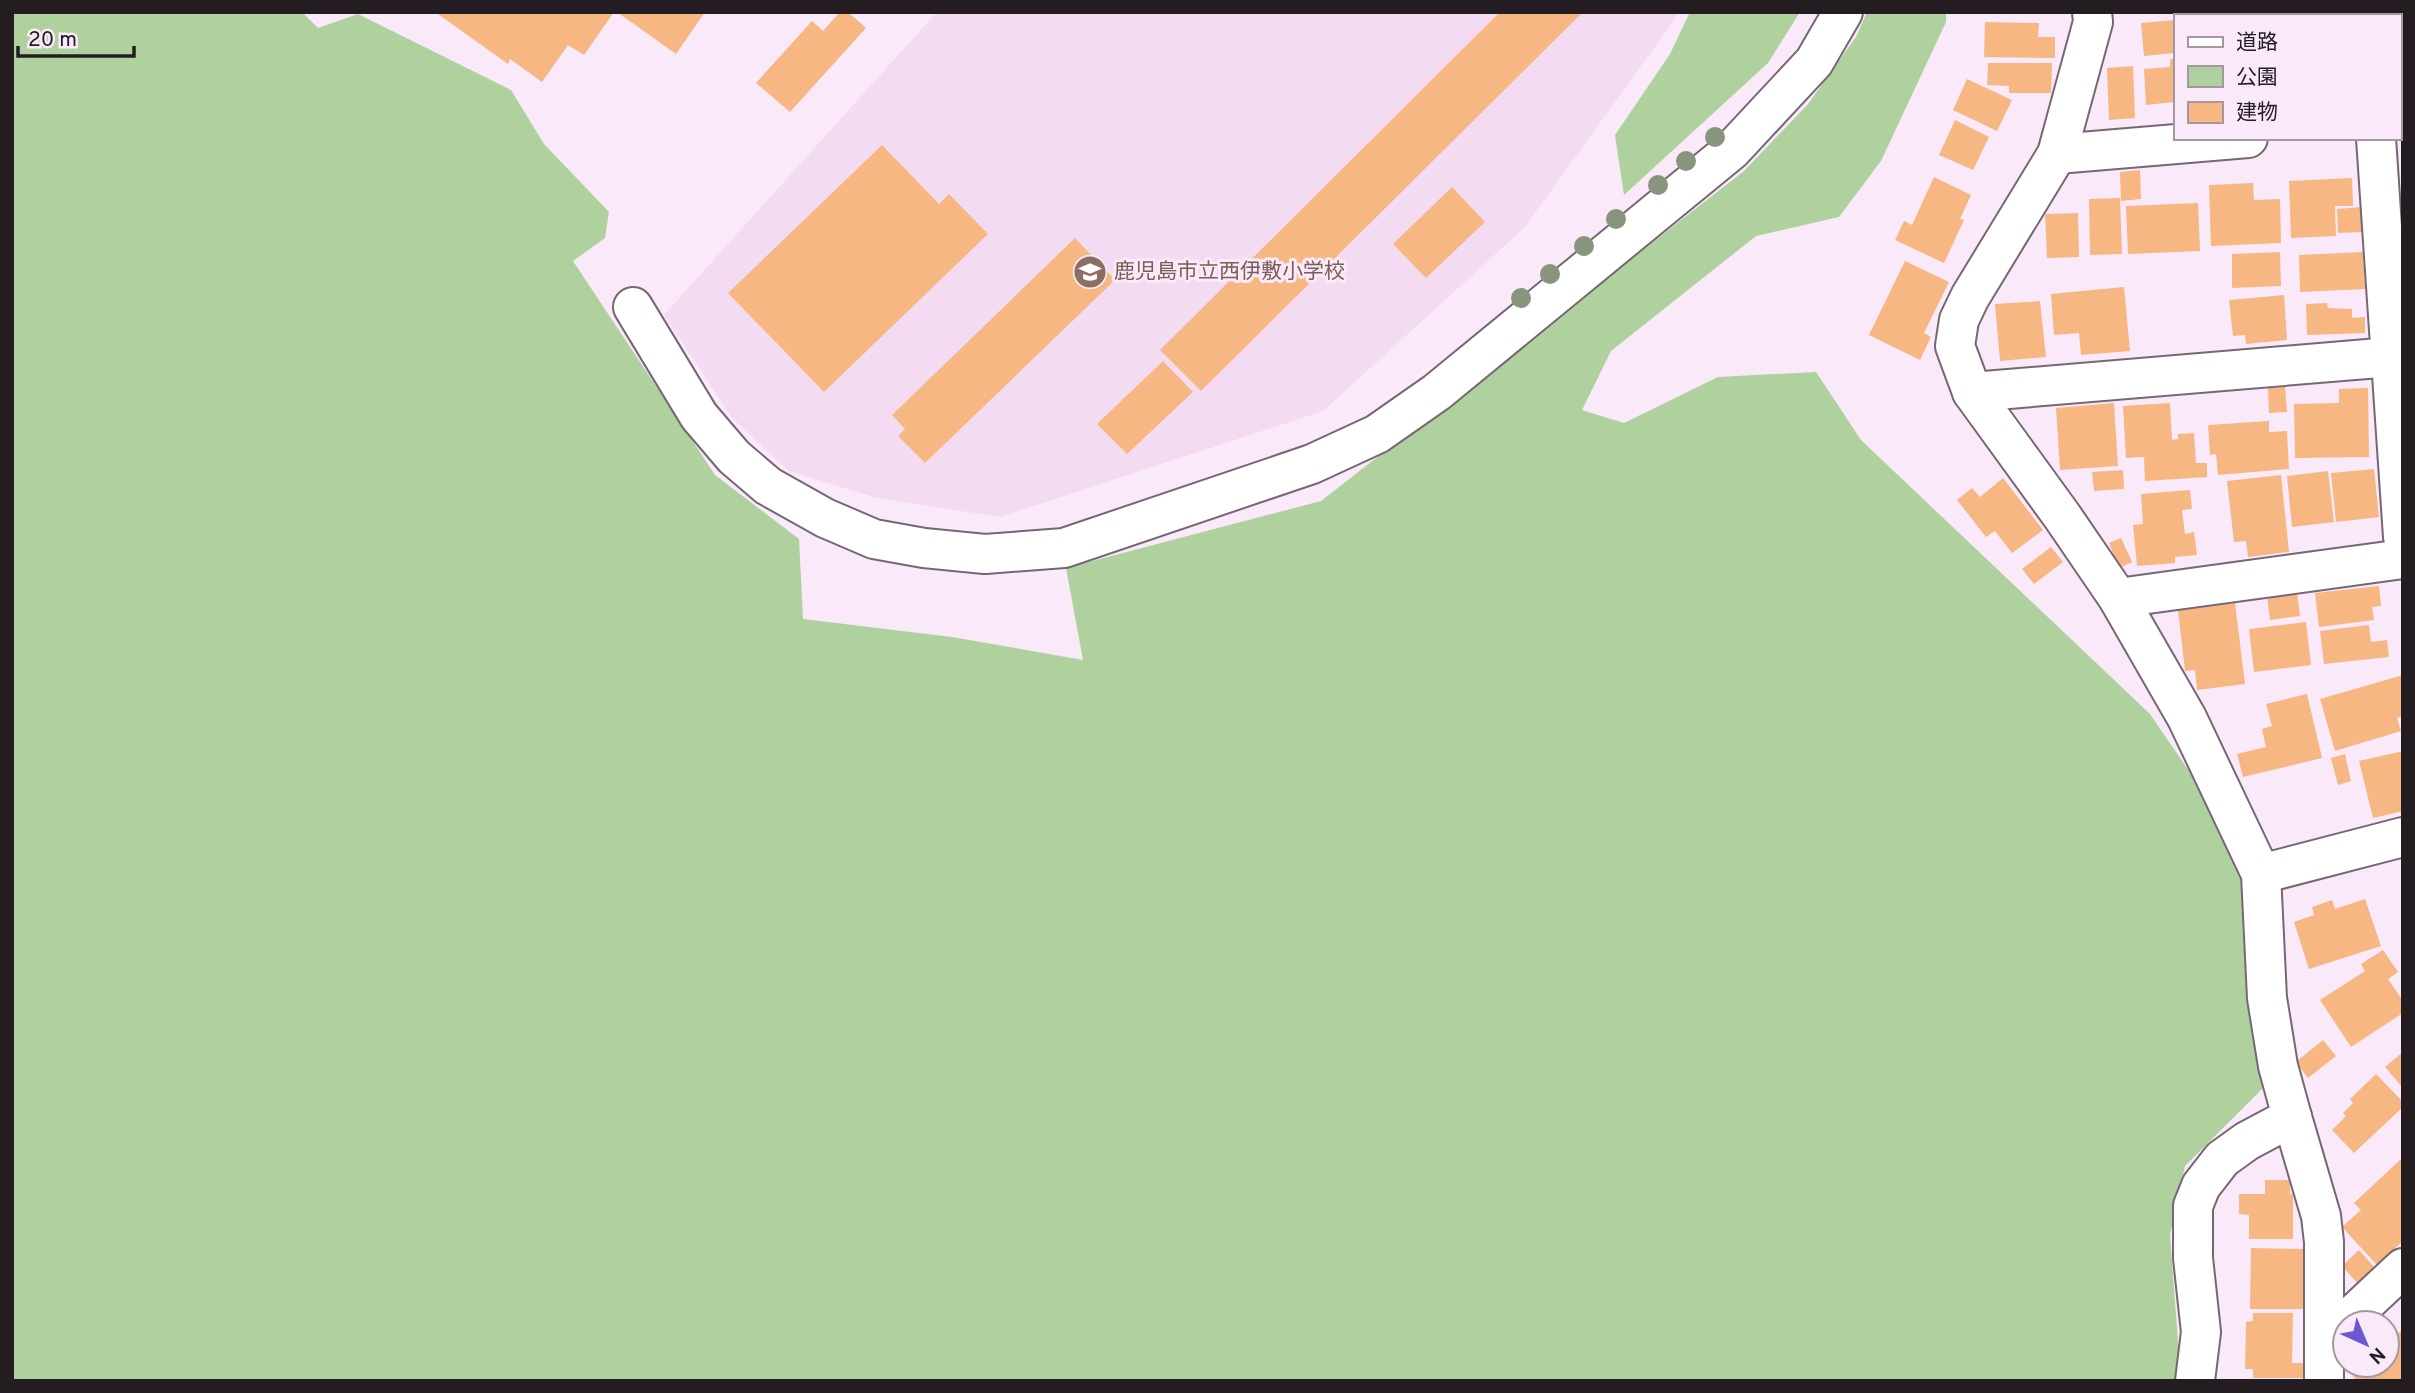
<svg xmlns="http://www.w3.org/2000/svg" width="2415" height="1393" viewBox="0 0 2415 1393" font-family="Overpass,'Noto Sans JP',sans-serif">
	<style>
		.built { fill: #f3dcf1 }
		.green { fill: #afd19e }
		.building { fill: #f7b782 }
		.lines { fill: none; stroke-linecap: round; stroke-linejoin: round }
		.minor-casing { stroke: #766774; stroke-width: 42 }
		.minor { stroke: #fff; stroke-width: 38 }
		.tree { fill: #89947c }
		.labels { text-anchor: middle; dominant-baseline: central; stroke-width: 6; stroke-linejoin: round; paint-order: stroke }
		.education-label { font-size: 21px; fill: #785e54; stroke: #fae9f8; text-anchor: start }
	</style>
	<rect width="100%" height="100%" fill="#fae9f8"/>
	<polygon class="built" points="937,12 1680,12 1524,228 1323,411 1000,517 877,498 789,471 732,418 664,315"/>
	<g class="green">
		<polygon points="12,12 302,12 318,28 358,14 511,90 544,144 609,212 605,238 573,261 715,475 799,539 803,619 952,637 1083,660 1066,568 1321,501 1744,171 1808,104 1856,37 1867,12 1946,12 1946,22 1881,161 1839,217 1756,236 1611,351 1582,410 1624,423 1718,377 1816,372 1861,440 2150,714 2217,812 2246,894 2269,1082 2185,1166 2170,1235 2181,1381 12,1381"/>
		<polygon points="1690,12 1800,12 1768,63 1624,195 1615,135 1670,54"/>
	</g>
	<g class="building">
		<polygon points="435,12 614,12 584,55 568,45 542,82 510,59 508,64"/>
		<polygon points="617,12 705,12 676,54"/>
		<polygon points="840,12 848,12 866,28 790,112 756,83 812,21 823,31"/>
		<polygon points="1500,12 1583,12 1201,391 1160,350"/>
		<rect x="2278" y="12" width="44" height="4"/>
		<polygon points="2175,20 2175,53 2144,56 2141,23"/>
		<polygon points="1985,22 2039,23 2038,37 2055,37 2055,58 1984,57"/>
		<polygon points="2170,59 2175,59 2175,102 2146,105 2144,69 2170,67"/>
		<polygon points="1988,63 2052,63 2051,93 2009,93 2009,86 1987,85"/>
		<polygon points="2133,66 2135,118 2109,120 2107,68"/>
		<polygon points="1967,79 2012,100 1997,131 1953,110"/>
		<polygon points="1955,120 1989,137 1973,170 1939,155"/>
		<polygon points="882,145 939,204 949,194 988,234 824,392 728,293"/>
		<polygon points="2140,170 2141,199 2121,201 2120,172"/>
		<polygon points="1934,177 1971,195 1960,219 1964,220 1944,263 1895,240 1904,221 1912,225"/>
		<polygon points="2352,178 2353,206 2335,206 2336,236 2291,238 2289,181"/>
		<polygon points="2253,183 2254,200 2280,199 2281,243 2211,246 2209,185"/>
		<polygon points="1452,187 1485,222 1426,278 1393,244"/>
		<polygon points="2120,198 2122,254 2090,255 2089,199"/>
		<polygon points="2198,203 2200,251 2128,254 2126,206"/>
		<polygon points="2362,207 2363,232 2338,233 2337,209"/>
		<polygon points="2078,213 2079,257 2047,258 2045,214"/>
		<polygon points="1075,238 1115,280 925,463 898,436 905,429 892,415"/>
		<polygon points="2280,252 2281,286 2232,288 2232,254"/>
		<polygon points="2363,252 2365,289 2300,292 2299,255"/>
		<polygon points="1905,261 1949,282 1924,333 1931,337 1920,360 1869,335"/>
		<polygon points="2124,287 2130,351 2081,355 2079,333 2054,335 2051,294"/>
		<polygon points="2284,295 2287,340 2246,344 2245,335 2233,336 2229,300"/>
		<polygon points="2040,301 2046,357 2000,361 1995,304"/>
		<polygon points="2327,303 2328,308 2352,309 2352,318 2365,317 2365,333 2307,335 2306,304"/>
		<polygon points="1163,361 1193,392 1127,454 1097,424"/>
		<polygon points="2285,387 2287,412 2269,413 2268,388"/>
		<polygon points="2368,388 2369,457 2295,458 2294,404 2339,403 2339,389"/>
		<polygon points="2114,403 2118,466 2060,470 2056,408"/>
		<polygon points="2170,403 2172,440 2178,439 2178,434 2194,433 2196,463 2207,463 2207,477 2145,481 2144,457 2126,458 2123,406"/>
		<polygon points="2269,421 2269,432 2287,431 2289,469 2218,475 2216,454 2210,455 2208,425"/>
		<polygon points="2374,469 2379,517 2336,522 2331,473"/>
		<polygon points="2123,470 2124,489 2094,491 2092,472"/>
		<polygon points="2328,471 2334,522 2292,527 2287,476"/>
		<polygon points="2281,475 2289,552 2248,557 2246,541 2234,542 2227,481"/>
		<polygon points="2003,478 2043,530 2012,553 1995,531 1986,537 1957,500 1972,488 1980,497"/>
		<polygon points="2190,490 2192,509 2182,510 2185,534 2194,532 2197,555 2175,557 2175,563 2137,566 2133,525 2143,524 2141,494"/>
		<polygon points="2121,538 2132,562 2119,568 2109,543"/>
		<polygon points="2051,547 2063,562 2034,584 2022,569"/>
		<polygon points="2379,586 2381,606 2372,607 2374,620 2319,627 2315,593"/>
		<polygon points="2297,592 2300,616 2270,620 2267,596"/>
		<polygon points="2235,603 2245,684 2197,690 2195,670 2185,671 2178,610"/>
		<polygon points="2306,622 2311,665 2254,672 2249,629"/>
		<polygon points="2369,625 2371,642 2387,640 2389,657 2324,664 2320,631"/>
		<polygon points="2403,675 2403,716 2397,718 2401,731 2335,751 2320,699"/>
		<polygon points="2307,694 2322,758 2243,777 2237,754 2266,747 2262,729 2272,726 2266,704"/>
		<polygon points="2403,751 2403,811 2373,818 2359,761"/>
		<polygon points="2345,754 2351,781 2338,785 2331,758"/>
		<polygon points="2365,899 2381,946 2309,969 2294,922 2314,915 2312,907 2332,900 2335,909"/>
		<polygon points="2383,950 2398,972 2388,979 2403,1001 2403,1013 2351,1047 2320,1000 2365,971 2361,964"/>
		<polygon points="2323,1040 2336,1056 2308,1078 2296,1062"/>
		<polygon points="2403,1052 2403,1088 2385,1067"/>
		<polygon points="2376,1074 2403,1102 2403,1107 2354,1153 2332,1130 2346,1116 2343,1113 2353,1103 2350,1099"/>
		<polygon points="2400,1160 2403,1164 2403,1241 2377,1265 2342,1227 2361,1210 2354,1203"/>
		<polygon points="2265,1180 2290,1180 2290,1194 2293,1194 2293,1239 2249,1239 2249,1215 2239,1214 2239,1194 2265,1194"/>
		<polygon points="2251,1248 2304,1249 2303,1309 2250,1309"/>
		<polygon points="2359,1250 2376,1269 2359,1285 2342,1266"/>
		<polygon points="2253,1313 2293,1313 2292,1363 2305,1363 2306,1378 2253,1378 2253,1369 2245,1369 2246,1322 2253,1321"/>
		<polygon points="2403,1329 2403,1381 2357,1381 2353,1376 2365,1365 2387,1365 2387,1344"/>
	</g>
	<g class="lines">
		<defs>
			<g id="minor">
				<polyline points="2092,12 2093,22 2057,154 1970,297 1959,320 1955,346 1972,392 2062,516 2118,598 2187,718 2261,874 2267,998 2278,1066 2292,1117 2247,1141 2222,1159 2201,1186 2193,1206 2193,1258 2201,1332 2195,1381"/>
				<polyline points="2365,12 2366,16"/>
				<polyline points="2376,138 2403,537"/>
				<polyline points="2057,154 2248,138"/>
				<polyline points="633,307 699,416 734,457 768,486 825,518 874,539 924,548 985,554 1064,548 1312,464 1377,434 1437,392 1732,150 1814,62 1843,12"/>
				<polyline points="1972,392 2403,356"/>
				<polyline points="2118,598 2403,559"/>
				<polyline points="2261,874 2403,837"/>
				<polyline points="2292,1117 2321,1216 2324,1242 2324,1381"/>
				<polyline points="2325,1341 2403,1268"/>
			</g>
		</defs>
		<use href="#minor" class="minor-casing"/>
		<use href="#minor" class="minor"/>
	</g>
	<g class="tree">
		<circle cx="1715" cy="137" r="10"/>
		<circle cx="1686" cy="161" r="10"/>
		<circle cx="1658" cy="185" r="10"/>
		<circle cx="1616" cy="219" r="10"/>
		<circle cx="1584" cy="246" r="10"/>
		<circle cx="1550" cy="274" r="10"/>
		<circle cx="1521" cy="298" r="10"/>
	</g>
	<defs>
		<symbol id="school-disc" viewBox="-11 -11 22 22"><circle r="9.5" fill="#8d6e63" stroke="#fae9f8"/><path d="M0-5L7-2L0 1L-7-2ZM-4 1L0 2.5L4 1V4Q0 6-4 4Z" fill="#fff"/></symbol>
	</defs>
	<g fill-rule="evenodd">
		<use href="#school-disc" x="1071" y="253" width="38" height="38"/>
	</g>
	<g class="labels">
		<g class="education-label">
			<text x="1114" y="272">鹿児島市立西伊敷小学校</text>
		</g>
	</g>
	<rect width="2415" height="1393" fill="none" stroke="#231d22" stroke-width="28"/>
	<rect x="2174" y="14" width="228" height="126" fill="#fae9f8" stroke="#a497a2" stroke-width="2"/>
	<rect x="2188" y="37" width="35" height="10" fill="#ffffff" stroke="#a497a2" stroke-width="2"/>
	<text x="2236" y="49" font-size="21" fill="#231d22">道路</text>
	<rect x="2188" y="66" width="35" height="21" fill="#afd19e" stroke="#a497a2" stroke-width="2"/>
	<text x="2236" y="84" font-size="21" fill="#231d22">公園</text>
	<rect x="2188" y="102" width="35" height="21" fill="#f7b782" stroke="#a497a2" stroke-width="2"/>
	<text x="2236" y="119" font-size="21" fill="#231d22">建物</text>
	<g transform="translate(2366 1344) rotate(136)"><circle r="33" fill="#fae9f8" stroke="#a497a2" stroke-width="2"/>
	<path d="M0-5L12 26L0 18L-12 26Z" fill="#6c58d1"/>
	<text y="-10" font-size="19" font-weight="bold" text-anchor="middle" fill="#231d22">N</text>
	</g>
	<path d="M18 46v10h116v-10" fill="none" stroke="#231d22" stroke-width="3.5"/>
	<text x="28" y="46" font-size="21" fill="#231d22" stroke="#fae9f8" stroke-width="5" paint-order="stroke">20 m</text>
</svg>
